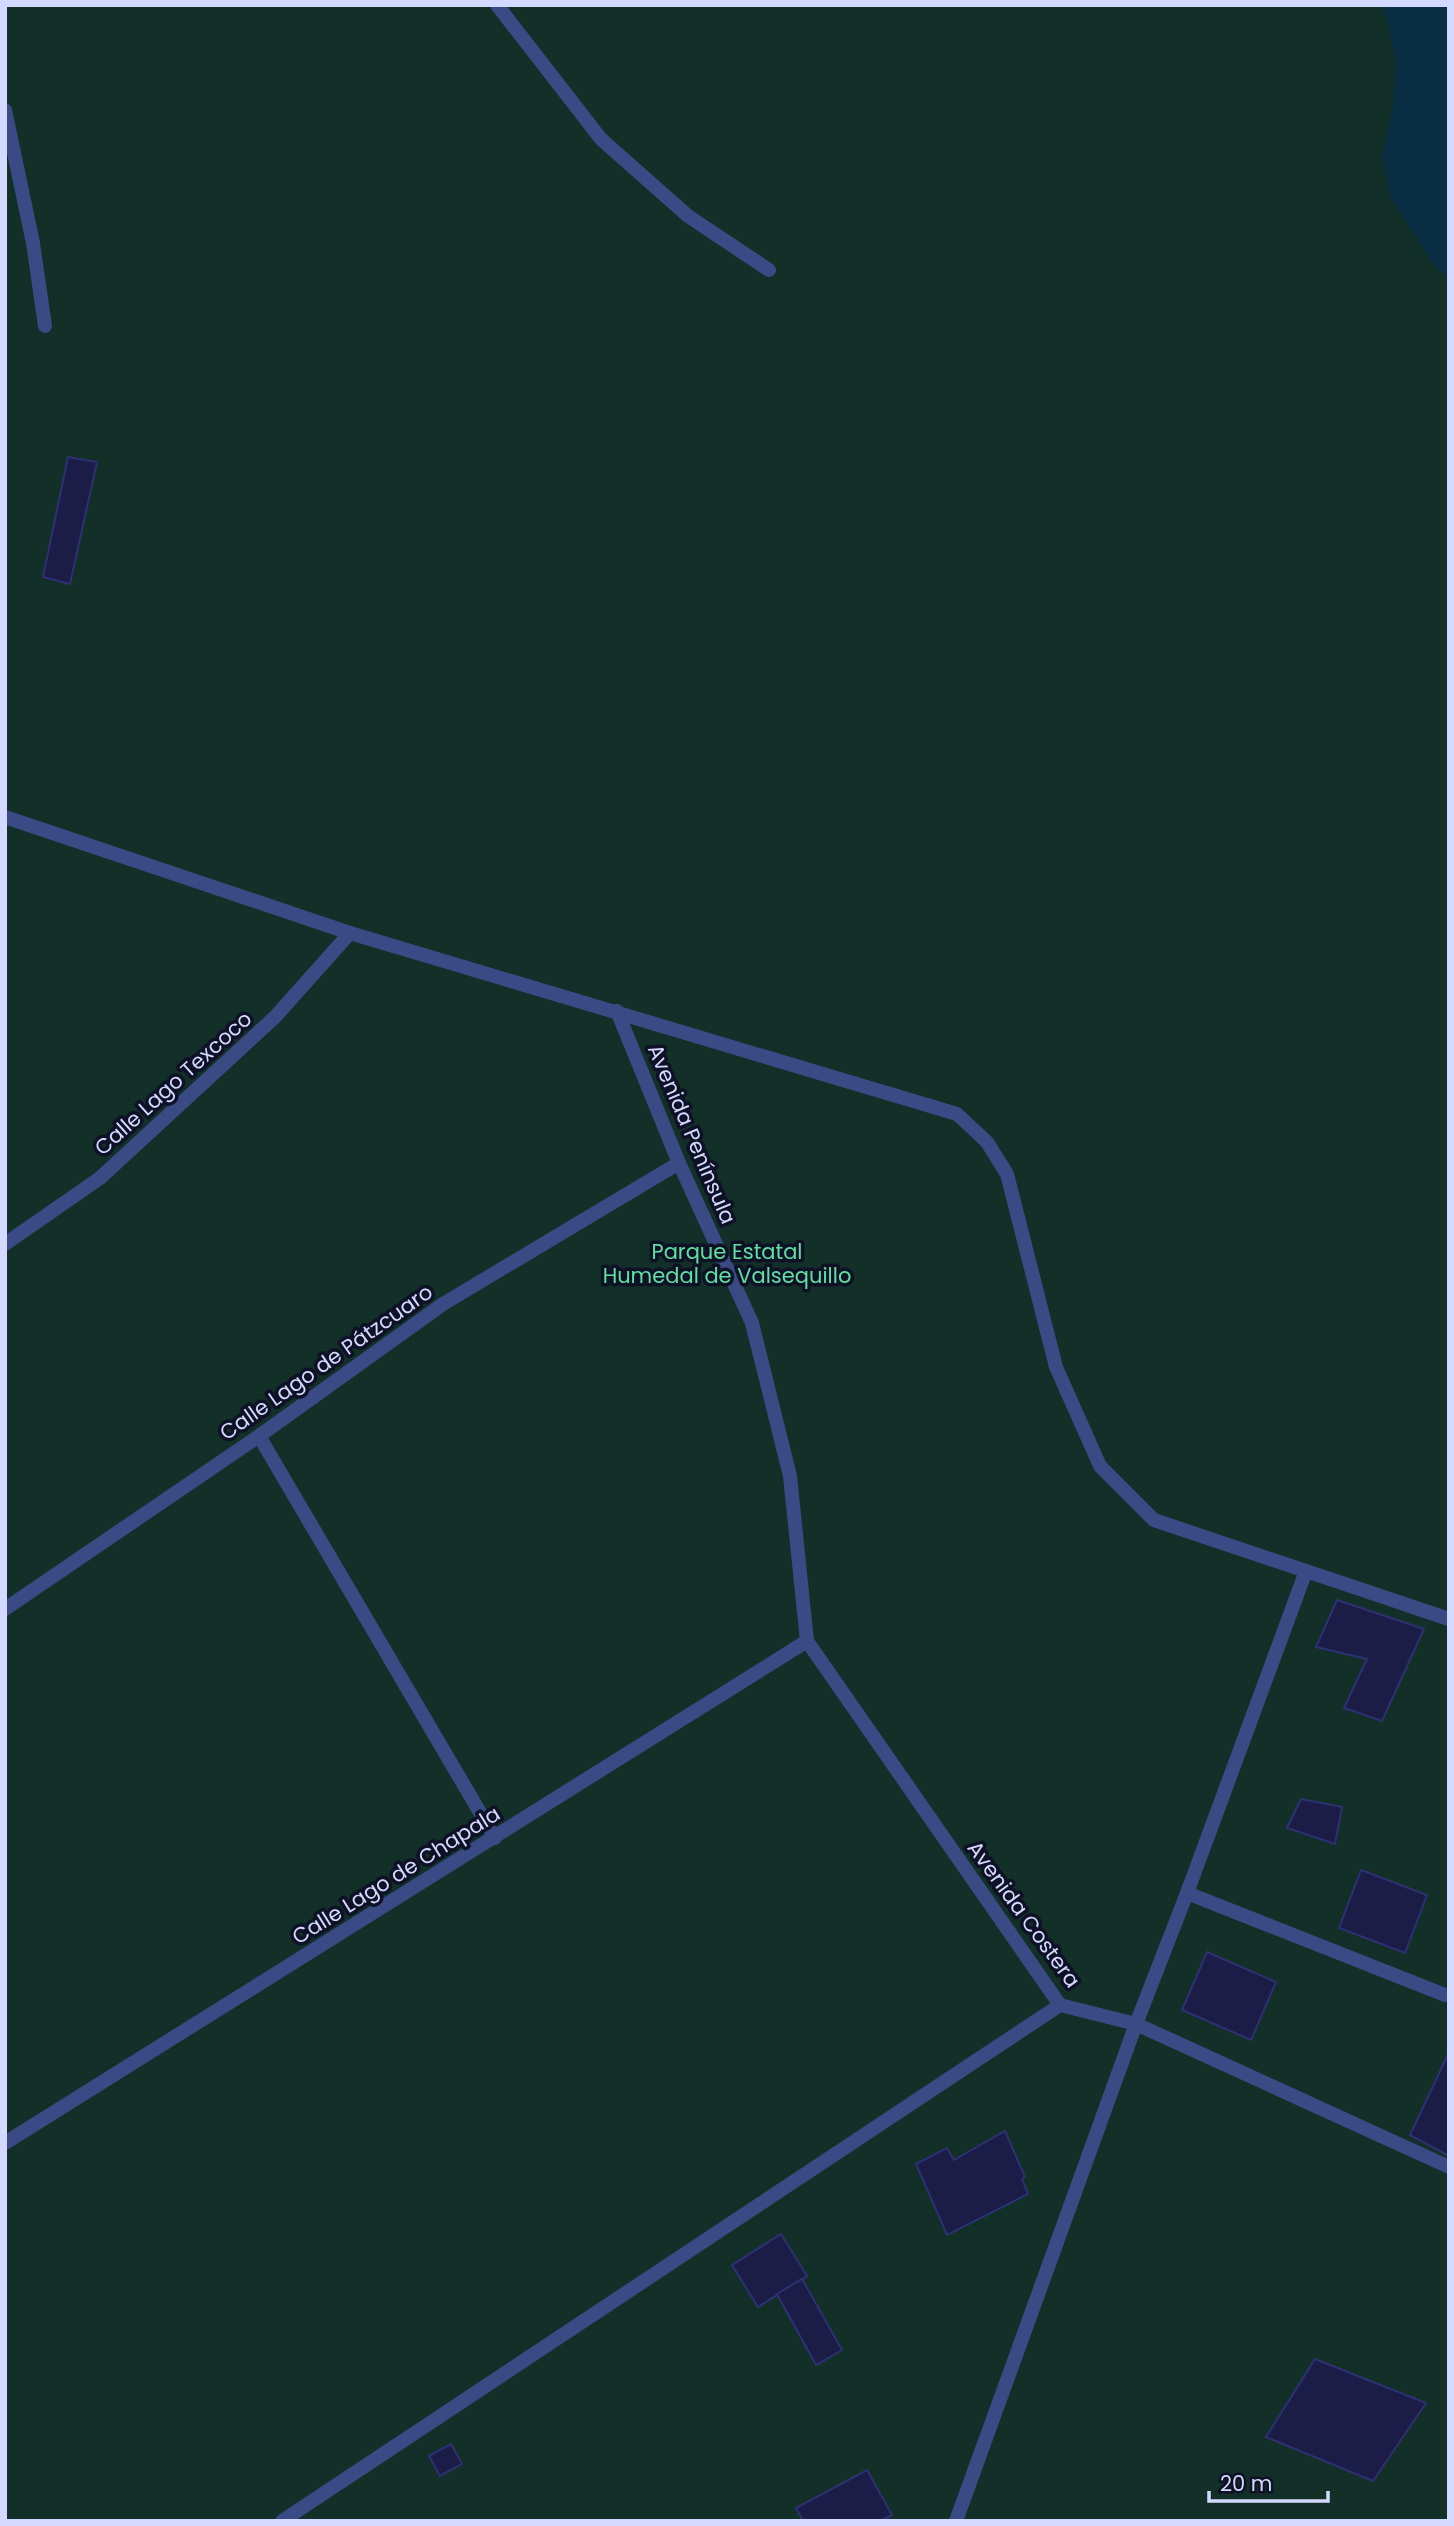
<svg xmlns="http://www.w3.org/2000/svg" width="1454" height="2526" viewBox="0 0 1454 2526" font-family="Poppins,sans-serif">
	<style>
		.green { fill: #123028 }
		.water { fill: #0a2e44 }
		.building { fill: #1b1d47; stroke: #2d3173; stroke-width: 2 }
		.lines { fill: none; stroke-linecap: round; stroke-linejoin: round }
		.lane { stroke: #3a4a85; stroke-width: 14 }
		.street { stroke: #3a4a85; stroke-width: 14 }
		.labels { text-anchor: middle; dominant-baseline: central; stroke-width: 7; stroke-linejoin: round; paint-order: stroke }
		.street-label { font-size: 21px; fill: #d4daff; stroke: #0f1126 }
		.park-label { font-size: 21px; fill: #5fe0a0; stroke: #0f1126 }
	</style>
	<rect width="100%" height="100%" fill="#0f1126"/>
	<rect class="green" x="5" y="5" width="1444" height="2516"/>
	<polygon class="water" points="1383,5 1449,5 1449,278 1433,264 1390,197 1382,156 1393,106 1396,60"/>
	<g class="building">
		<polygon points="68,457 97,462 70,584 43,577"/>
		<polygon points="1337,1600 1424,1629 1382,1721 1344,1708 1367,1659 1316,1647"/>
		<polygon points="1301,1799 1342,1807 1335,1844 1287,1828"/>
		<polygon points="1361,1870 1427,1895 1405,1953 1339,1928"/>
		<polygon points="1207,1952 1276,1982 1251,2040 1182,2010"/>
		<polygon points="1449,2052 1449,2156 1410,2135"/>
		<polygon points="1005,2131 1025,2177 1022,2179 1028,2194 947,2235 916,2164 947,2148 954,2160"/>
		<polygon points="781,2234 807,2276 758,2307 732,2265"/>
		<polygon points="802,2279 842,2350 816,2365 777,2294"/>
		<polygon points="1315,2359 1426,2403 1373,2481 1266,2437"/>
		<polygon points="451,2444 462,2464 440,2476 429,2456"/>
		<polygon points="867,2470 892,2515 880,2521 803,2521 796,2508"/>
	</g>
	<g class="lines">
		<g class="lane">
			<polyline points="497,5 601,139 688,216 769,270"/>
			<polyline points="1187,1893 1445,1995"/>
		</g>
		<g class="street">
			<polyline points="5,110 33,243 45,326"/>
			<polyline points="5,817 350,933 957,1114 987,1142 1007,1174 1056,1367 1100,1466 1154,1520 1449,1619"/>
			<polyline points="617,1011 679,1163 752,1323 790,1476 807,1641 1060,2005 1136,2024 1449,2167"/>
			<polyline points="5,1244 100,1178 275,1017 350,933"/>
			<polyline points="259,1436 495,1838"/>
			<polyline points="5,1609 259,1436 443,1304 679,1163"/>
			<polyline points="5,2143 807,1641"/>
			<polyline points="282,2521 1060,2005"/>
			<polyline points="956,2521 1136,2024 1187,1893 1306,1571"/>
		</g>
	</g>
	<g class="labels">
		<g class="street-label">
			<text transform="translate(173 1083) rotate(-42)">Calle Lago Texcoco</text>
			<text transform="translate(692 1134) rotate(67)">Avenida Península</text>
			<text transform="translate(326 1362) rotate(-35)">Calle Lago de Pátzcuaro</text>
			<text transform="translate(396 1875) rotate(-32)">Calle Lago de Chapala</text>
			<text transform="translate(1024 1914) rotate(54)">Avenida Costera</text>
		</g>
		<g class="park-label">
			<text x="727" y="1251">Parque Estatal<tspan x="727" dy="24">Humedal de Valsequillo</tspan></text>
		</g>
	</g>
	<rect width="1454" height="2526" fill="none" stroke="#d4daff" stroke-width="14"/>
	<path d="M1209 2491v10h119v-10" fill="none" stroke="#d4daff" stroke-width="3.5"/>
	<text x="1220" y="2491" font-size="21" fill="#d4daff" stroke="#0f1126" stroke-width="5" paint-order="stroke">20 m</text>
</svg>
